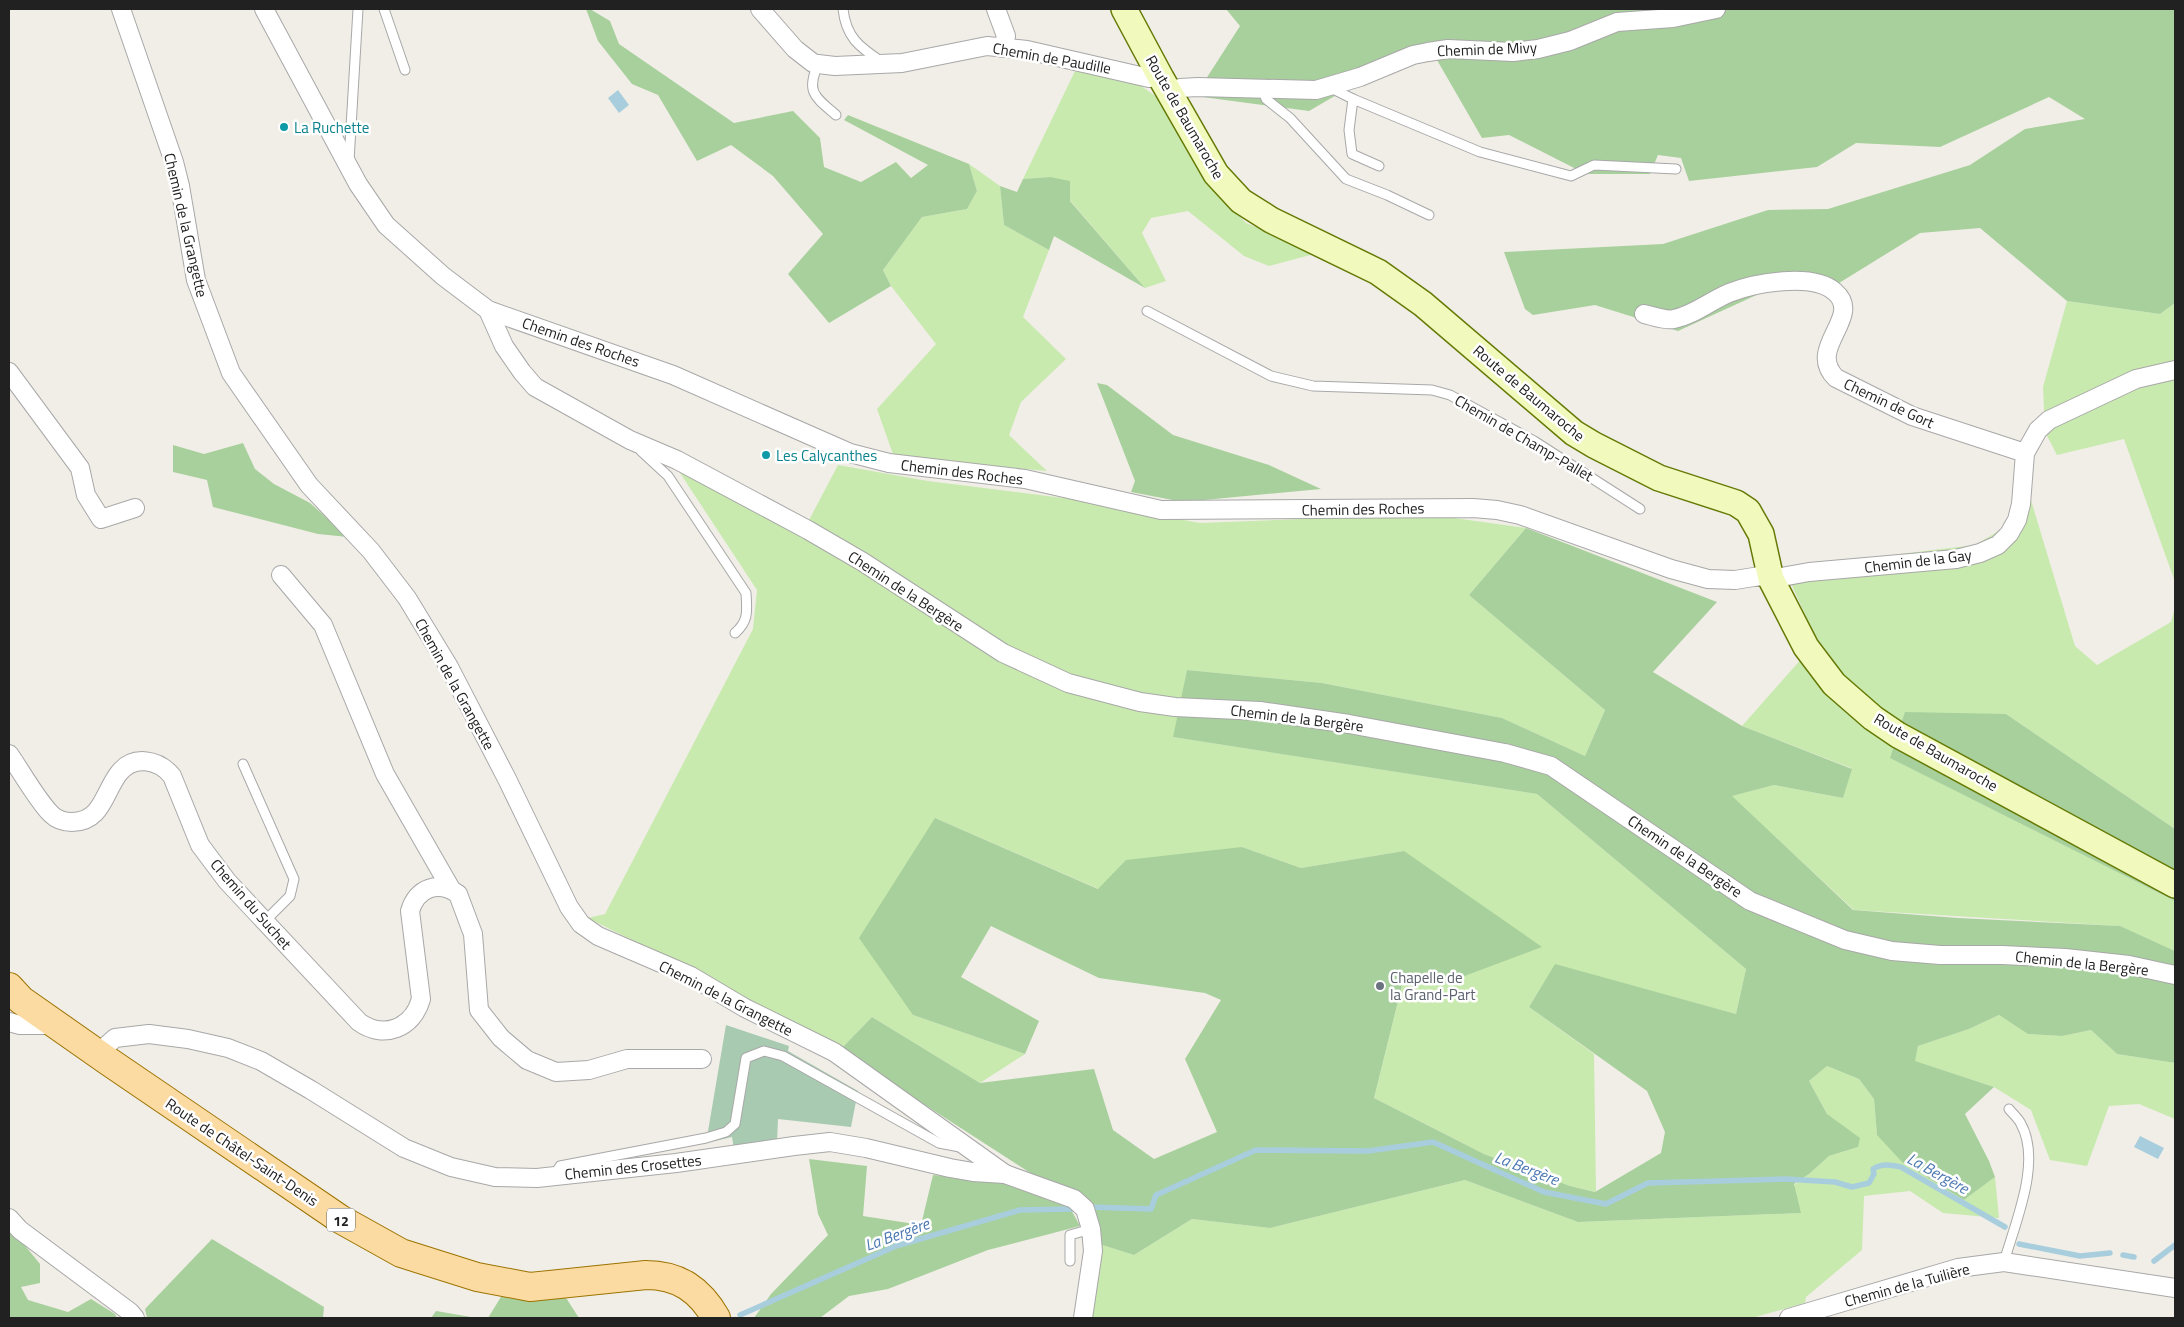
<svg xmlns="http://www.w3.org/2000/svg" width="2184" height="1327" viewBox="0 0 2184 1327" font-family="'Titillium Web',sans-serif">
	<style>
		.grass { fill: #c8eaae }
		.forest { fill: #a8d09c }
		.cemetery { fill: #a8cab0 }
		.water { fill: #a8cede }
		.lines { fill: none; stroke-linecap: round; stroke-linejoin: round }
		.stream { stroke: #a8cede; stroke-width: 5.5 }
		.lane-casing { stroke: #a8a8a8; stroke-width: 11 }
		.street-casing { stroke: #a8a8a8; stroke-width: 20 }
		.secondary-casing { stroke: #657a05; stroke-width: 28 }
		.primary-casing { stroke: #9c7301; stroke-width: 30 }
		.lane { stroke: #fff; stroke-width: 9 }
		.street { stroke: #fff; stroke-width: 18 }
		.secondary { stroke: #f2f9bd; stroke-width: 25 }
		.primary { stroke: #fbdba2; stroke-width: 28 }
		.culture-dot { fill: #0f9aa8; stroke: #fff; stroke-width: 2 }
		.worship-dot { fill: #6b7280; stroke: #fff; stroke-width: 2 }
		.labels { text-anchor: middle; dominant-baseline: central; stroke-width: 5; stroke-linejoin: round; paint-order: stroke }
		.shield { fill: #fff; stroke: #646464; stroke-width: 1 }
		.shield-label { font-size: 14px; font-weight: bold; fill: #212121 }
		.street-label { font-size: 15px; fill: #212121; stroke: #fff }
		.culture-label { font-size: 15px; fill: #0d838f; stroke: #fff; text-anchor: start }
		.worship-label { font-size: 15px; fill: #5b616d; stroke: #fff; text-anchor: start }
		.water-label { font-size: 16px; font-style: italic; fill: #4c78b1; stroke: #fff }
	</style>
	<rect width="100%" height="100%" fill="#f1eee7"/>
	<g class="grass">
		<polygon points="1075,71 1134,81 1161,100 1208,185 1246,223 1318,253 1269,266 1244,256 1188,211 1151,218 1142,233 1166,281 1145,288 1050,177 1023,179"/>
		<polygon points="969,164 1000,186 1004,225 1049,250 1023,317 1066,359 1021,402 1009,435 1047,471 894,457 877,409 936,344 891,286 883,270 922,217 967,209 977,191"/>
		<polygon points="2067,301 2160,314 2175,303 2175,582 2124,439 2057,455 2045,432 2043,387"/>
		<polygon points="681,459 808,522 838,465 928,481 1071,499 1200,523 1352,517 1447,517 1526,528 1469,595 1605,710 1585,756 1502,718 1322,683 1187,670 1174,737 1537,794 1746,969 1736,1014 1555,965 1529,1007 1594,1054 1596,1192 1570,1186 1484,1154 1374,1098 1404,977 1443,984 1404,851 1301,868 1242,847 1099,889 935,818 913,1015 1025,1054 980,1083 872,1017 840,1050 695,972 588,918 605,914 753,629 757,590 680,473"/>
		<polygon points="2027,487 2075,646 2097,665 2171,622 2175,607 2175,829 2006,714 1891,758 2175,901 2175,951 2119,926 1854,910 1731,796 1774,785 1843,798 1851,768 1742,726 1804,656 1850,683 1814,634 1784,568 1975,545 2007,526"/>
		<polygon points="1999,1015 2029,1034 2062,1036 2091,1030 2117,1054 2175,1063 2175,1119 2139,1104 2109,1106 2087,1166 2050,1160 2031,1110 1994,1087 1914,1061 1918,1046 1969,1029"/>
		<polygon points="1827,1066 1859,1079 1874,1099 1877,1135 1964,1200 1995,1177 1999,1218 1943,1213 1910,1191 1864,1196 1862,1250 1806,1297 1805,1303 1752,1318 1090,1318 1099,1244 1134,1255 1192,1219 1270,1228 1465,1180 1578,1222 1800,1213 1794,1185 1809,1174 1829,1156 1858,1147 1827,1114 1809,1081"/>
	</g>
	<g class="forest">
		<polygon points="586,9 590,9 610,21 619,44 734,123 793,111 820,138 824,167 861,182 896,162 911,178 928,165 844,120 848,115 969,164 977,191 967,209 922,217 883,270 891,286 829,323 788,274 823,234 773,176 731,145 697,161 658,95 632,84 598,41"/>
		<polygon points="1226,9 2175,9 2175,303 2160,314 2067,301 1980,228 1920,233 1831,288 1785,282 1678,331 1595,305 1533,315 1525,309 1504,252 1663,244 1768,210 1828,209 1970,165 2025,129 2085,119 2049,97 1940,147 1856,143 1817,167 1689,181 1681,158 1658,155 1650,174 1586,174 1509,135 1482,138 1437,60 1376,72 1309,111 1195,96 1240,26"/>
		<polygon points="1050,177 1070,181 1070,201 1145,288 1054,236 1049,250 1004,225 1000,186 1017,192 1023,179"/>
		<polygon points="1097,383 1107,385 1173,435 1269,465 1321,489 1183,502 1131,492 1135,481"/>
		<polygon points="243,443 255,469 274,484 310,503 348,537 318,534 213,507 207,480 173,472 173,445 204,454"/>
		<polygon points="1526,528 1717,602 1653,672 1742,726 1852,769 1843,798 1774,785 1732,796 1853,910 1958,918 2120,926 2175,951 2175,1063 2117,1054 2091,1030 2062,1036 2028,1034 1999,1015 1969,1029 1918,1046 1915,1061 1994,1087 1965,1114 1989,1161 1995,1177 1964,1200 1902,1162 1877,1135 1874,1099 1859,1079 1827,1066 1809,1081 1827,1114 1860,1138 1858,1147 1829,1156 1809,1174 1794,1184 1801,1213 1578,1222 1465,1180 1270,1228 1192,1219 1134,1255 1099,1244 1079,1195 1032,1174 840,1050 872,1017 980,1083 1094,1069 1113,1130 1154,1159 1217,1132 1185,1059 1221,1000 1205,993 1099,978 991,926 961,977 1039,1021 1025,1054 913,1015 859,938 935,818 1098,889 1126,860 1242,847 1301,868 1404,851 1542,947 1443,984 1404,977 1374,1098 1484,1154 1570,1186 1595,1192 1661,1153 1665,1132 1647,1091 1529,1007 1555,964 1736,1014 1746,969 1537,794 1173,737 1187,670 1322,683 1502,718 1585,756 1605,710 1469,595"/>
		<polygon points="1905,712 2006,714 2175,829 2175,901 1890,758"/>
		<polygon points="809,1159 867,1166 863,1216 921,1225 933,1175 1003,1181 1069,1206 1080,1226 988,1250 888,1289 849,1296 820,1318 754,1318 771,1294 828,1235 818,1214"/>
		<polygon points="9,1226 40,1264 40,1283 21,1287 28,1300 68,1312 91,1299 115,1314 117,1318 9,1318"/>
		<polygon points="212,1239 324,1307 323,1318 147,1318 145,1309"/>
		<polygon points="507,1287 561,1290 579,1318 488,1318"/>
		<polygon points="436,1311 477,1318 431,1318"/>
	</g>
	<polygon class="cemetery" points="726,1025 789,1046 788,1051 858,1091 851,1127 778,1119 777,1143 734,1149 732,1137 706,1143"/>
	<g class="water">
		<polygon points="618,90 629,105 619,113 608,98"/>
		<polygon points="2140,1136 2164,1148 2158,1159 2134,1147"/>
	</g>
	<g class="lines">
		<g class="stream">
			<path d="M 1090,1207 L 1151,1209 L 1156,1195 L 1256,1150 L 1368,1151 L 1433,1142 L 1544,1192 L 1606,1204 L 1648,1183 L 1785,1179 L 1835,1182 L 1852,1187 L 1869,1183 L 1874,1174 L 1873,1169 C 1882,1163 1891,1165 1901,1167 L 2005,1227"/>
			<polyline points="2019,1244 2080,1256 2110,1253"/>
			<polyline points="2123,1255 2134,1257"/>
			<polyline points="2154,1261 2175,1245"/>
			<polyline points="740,1315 896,1246 1020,1210 1072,1209"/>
		</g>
		<defs>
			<g id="lane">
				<polyline points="384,9 405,70"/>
				<path d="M 843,9 C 846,37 859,47 882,62"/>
				<path d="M 818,64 C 806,92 814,96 836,115"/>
				<polyline points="1262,88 1266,99 1290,118 1346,179 1387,195 1429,215"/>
				<polyline points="1331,88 1353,99"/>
				<polyline points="349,161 358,9"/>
				<polyline points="1379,166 1352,154 1349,130 1353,99 1480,152 1571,176 1594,165 1676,169"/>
				<polyline points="1147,311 1271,376 1313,386 1432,390 1450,395 1534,441 1640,509"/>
				<path d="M 641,451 L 668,476 L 746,593 C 747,611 749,621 735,633"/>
				<polyline points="243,764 294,879 290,896 265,921"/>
				<polyline points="554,1176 560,1166 706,1138 726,1132 735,1124 746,1058 764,1051 783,1056 939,1143 960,1147"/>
				<polyline points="1070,1261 1070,1235 1091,1229"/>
				<path d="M 2004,1262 C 2015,1223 2042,1162 2021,1124 C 2019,1119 2013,1114 2009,1109"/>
			</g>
			<g id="street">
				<polyline points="121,9 174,162 180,186 196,280 231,373 309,485 371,551 407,598 449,667 507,779 569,907 581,924 598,936 691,976 745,1008 834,1052 1005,1174"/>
				<polyline points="264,9 358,184 386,225 443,276 488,310 673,375 850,453 889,463 1025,479 1161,510 1473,508 1497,510 1520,515 1671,569 1708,579 1735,580 1760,576 1771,579 1809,572 1956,559 1980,553 1998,545 2009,534 2017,520 2021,504 2025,453 2038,430 2049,420 2136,379 2175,370"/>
				<polyline points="760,9 795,49 813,63 818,64 835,66 902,63 987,46 1027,50 1149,78 1160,75"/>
				<polyline points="996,9 1006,36 1003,48"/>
				<polyline points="1169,92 1180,88 1198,87 1316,90 1360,77 1413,55 1428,52 1448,49 1513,52 1538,49 1570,41 1617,22 1673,18 1716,9"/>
				<polyline points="488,310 504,346 522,372 535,387 630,440 677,460 808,530 863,562 1003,653 1068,683 1140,702 1175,707 1260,711 1349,724 1505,753 1551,766 1750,901 1845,940 1892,951 1940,955 2002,955 2065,958 2129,965 2175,975"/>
				<path d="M 1644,314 C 1653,316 1665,321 1674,319 C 1694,315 1710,301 1729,293 C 1754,283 1813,272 1835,292 C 1864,317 1805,348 1836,378 L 1912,416 L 2025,453"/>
				<polyline points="9,372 80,468 86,495 101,519 135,508"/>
				<polyline points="281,575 323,625 385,774 451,889"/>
				<path d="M 9,754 C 21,771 37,800 51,814 C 56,819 64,822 72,822 C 102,822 104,792 119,773 C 134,754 159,760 172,776 L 200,845 L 227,881 L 359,1022 C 384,1040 413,1028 421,999 L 410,911 C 417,888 438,880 458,894 L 473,934 L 479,1010 L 501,1038 L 527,1060 L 556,1072 L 589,1070 L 627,1059 L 702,1059"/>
				<polyline points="9,1022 20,1025 55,1025"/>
				<polyline points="97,1054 115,1038 149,1034 188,1039 228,1048 261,1061 311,1090 404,1148 451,1167 495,1177 537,1178 676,1163 794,1146 830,1142 866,1148 950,1168 973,1172 1005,1174 1074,1199 1085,1209 1091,1229 1093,1251 1083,1318"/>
				<polyline points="9,1218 20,1230 130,1312 135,1318"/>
				<polyline points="1789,1318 1958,1268 2004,1262 2175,1288"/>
			</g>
			<polyline id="secondary" points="1124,9 1161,78 1216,174 1241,201 1271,220 1378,272 1423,304 1574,433 1594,445 1659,478 1736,503 1748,511 1761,534 1771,579 1806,647 1834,684 1873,718 1898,735 2175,885"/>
			<path id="primary" d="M 9,987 L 21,1000 L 108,1061 L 340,1219 L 401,1253 L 477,1277 L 530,1287 L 646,1275 C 679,1275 700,1290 716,1318"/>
		</defs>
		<use href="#lane" class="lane-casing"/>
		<use href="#street" class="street-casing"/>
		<use href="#secondary" class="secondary-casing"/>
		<use href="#primary" class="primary-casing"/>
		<use href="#lane" class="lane"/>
		<use href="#street" class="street"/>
		<use href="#secondary" class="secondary"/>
		<use href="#primary" class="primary"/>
	</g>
	<g class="culture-dot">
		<circle cx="284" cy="127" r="5"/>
		<circle cx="766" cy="455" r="5"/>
	</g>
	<circle class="worship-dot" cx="1380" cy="986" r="5"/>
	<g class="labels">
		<rect class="shield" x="327" y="1208.5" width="28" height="23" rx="4"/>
		<g class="shield-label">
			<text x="341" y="1220">12</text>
		</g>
		<g class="street-label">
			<text transform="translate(1487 49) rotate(-2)">Chemin de Mivy</text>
			<text transform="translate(1052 58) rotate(10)">Chemin de Paudille</text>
			<text transform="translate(1185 117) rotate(60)">Route de Baumaroche</text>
			<text transform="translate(186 225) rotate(77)">Chemin de la Grangette</text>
			<text transform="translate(581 342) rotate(19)">Chemin des Roches</text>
			<text transform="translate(1529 393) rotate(40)">Route de Baumaroche</text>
			<text transform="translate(1889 403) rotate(25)">Chemin de Gort</text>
			<text transform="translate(1524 438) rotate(30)">Chemin de Champ-Pallet</text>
			<text transform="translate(962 472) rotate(7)">Chemin des Roches</text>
			<text transform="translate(1363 509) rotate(-1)">Chemin des Roches</text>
			<text transform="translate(1918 561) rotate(-7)">Chemin de la Gay</text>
			<text transform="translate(906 591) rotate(33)">Chemin de la Bergère</text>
			<text transform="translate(455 684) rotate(61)">Chemin de la Grangette</text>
			<text transform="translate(1297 718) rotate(7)">Chemin de la Bergère</text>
			<text transform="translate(1936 752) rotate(30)">Route de Baumaroche</text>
			<text transform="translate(1685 856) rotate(34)">Chemin de la Bergère</text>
			<text transform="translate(251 904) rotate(49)">Chemin du Suchet</text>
			<text transform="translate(2082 963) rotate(6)">Chemin de la Bergère</text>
			<text transform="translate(726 998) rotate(27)">Chemin de la Grangette</text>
			<text transform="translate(242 1152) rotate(34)">Route de Châtel-Saint-Denis</text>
			<text transform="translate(633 1167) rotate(-6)">Chemin des Crosettes</text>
			<text transform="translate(1907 1285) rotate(-15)">Chemin de la Tuilière</text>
		</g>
		<g class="culture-label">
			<text x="294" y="127">La Ruchette</text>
			<text x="776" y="455">Les Calycanthes</text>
		</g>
		<g class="worship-label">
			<text x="1390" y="977">Chapelle de<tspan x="1390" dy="17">la Grand-Part</tspan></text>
		</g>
		<g class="water-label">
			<text transform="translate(1527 1168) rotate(21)">La Bergère</text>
			<text transform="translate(1938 1173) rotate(29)">La Bergère</text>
			<text transform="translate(897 1234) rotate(-20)">La Bergère</text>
		</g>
	</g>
	<rect width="2184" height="1327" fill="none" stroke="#212121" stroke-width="20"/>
</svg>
